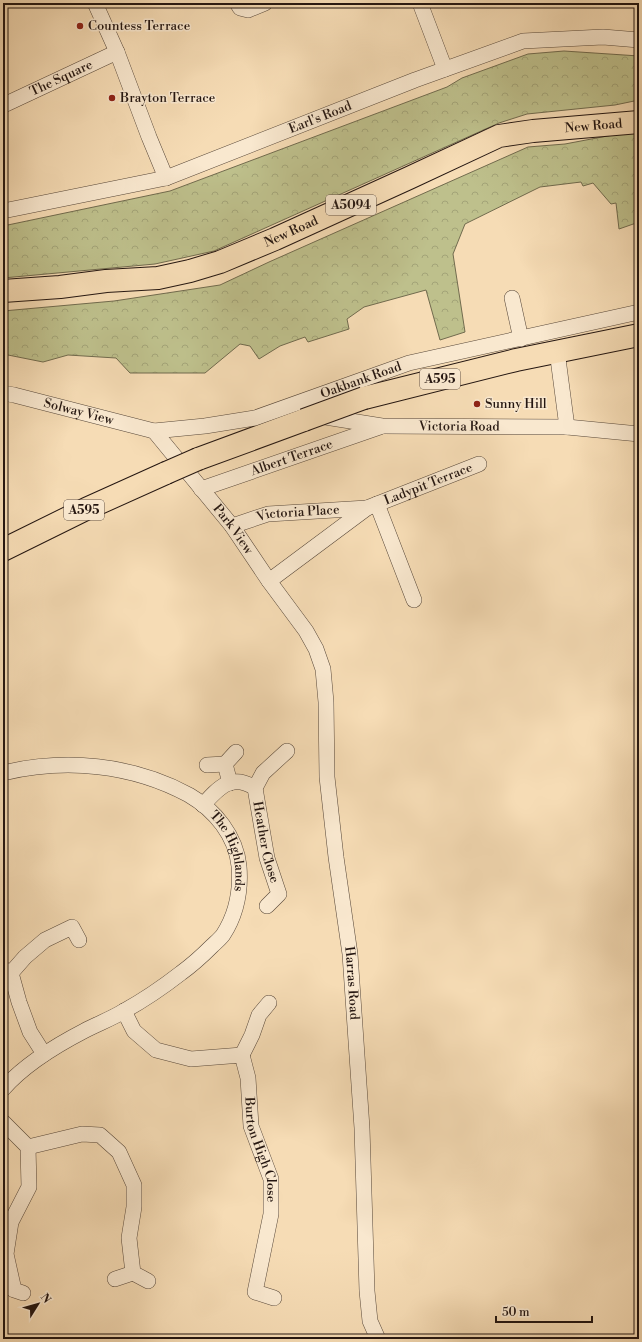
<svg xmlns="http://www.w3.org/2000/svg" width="642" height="1342" viewBox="0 0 642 1342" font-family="'Libre Bodoni',serif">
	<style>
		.forest { fill: url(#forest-crowns); stroke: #716b4e }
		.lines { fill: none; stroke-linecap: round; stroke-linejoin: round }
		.minor-casing { stroke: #58483a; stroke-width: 16 }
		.primary-casing { stroke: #241611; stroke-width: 24 }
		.trunk-casing { stroke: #241611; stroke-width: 24 }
		.minor { stroke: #f9e8cf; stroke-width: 15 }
		.primary { stroke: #f6dcb5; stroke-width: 22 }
		.trunk { stroke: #f6dcb5; stroke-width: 22 }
		.trunk-bridge-casing { stroke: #241611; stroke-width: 24; stroke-linecap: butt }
		.trunk-bridge { stroke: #f6dcb5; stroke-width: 22 }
		.poi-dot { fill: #8f2418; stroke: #f9e8cf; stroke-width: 1.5 }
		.labels { text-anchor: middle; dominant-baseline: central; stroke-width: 3; stroke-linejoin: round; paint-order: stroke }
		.shield { fill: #f9e8cf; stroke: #64554a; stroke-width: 1 }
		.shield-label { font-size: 12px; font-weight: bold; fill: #241611 }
		.poi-label { font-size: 13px; fill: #241611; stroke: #f9e8cf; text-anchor: start }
		.street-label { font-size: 13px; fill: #241611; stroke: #f9e8cf }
	</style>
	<defs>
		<pattern id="forest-crowns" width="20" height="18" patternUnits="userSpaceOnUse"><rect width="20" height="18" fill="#bec08c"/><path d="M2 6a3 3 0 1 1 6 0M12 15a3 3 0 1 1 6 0" fill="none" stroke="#a3a478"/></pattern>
	</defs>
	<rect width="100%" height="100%" fill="#f6dcb5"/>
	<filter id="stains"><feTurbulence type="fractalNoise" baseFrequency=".005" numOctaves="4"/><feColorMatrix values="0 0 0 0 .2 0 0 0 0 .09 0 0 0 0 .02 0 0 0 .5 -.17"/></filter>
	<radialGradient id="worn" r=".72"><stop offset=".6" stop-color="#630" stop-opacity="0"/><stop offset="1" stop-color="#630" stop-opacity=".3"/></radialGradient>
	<g class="forest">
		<polygon points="564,51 639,56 639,100 615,105 527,114 499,123 214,251 155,264 3,278 3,226 170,191 447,87 462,78 528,54"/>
		<polygon points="639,130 639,222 619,229 616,203 611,204 593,183 583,186 581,182 540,187 465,224 453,254 465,332 440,340 426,290 364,307 347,319 349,329 308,342 305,337 280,346 259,359 250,346 240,344 205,373 130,373 116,358 68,355 43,362 3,354 3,311 114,301 220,285 269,262 528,147 565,144"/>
	</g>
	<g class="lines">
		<defs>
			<g id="minor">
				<polyline points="95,3 117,52 149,137 166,178"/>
				<polyline points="237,3 240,8 248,10 265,3"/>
				<polyline points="420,3 445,69"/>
				<path id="s1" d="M 6,104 L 117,52"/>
				<path id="s2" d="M 3,211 L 166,178 L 415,80 L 523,41 L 603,37 L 639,40"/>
				<polyline points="512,298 521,339"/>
				<polyline points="557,351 567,427"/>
				<path id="s3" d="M 3,393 L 14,395 L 154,431 L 205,426 L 255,418 L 409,363 L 639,312"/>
				<path id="s4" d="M 319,416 L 382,426 L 567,427 L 639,434"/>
				<path id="s5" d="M 154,431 L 232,526 L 269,581 L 306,631 L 316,649 L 323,669 L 326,702 L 327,777 L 336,857 L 350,954 L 362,1128 L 367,1291 L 370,1321 L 378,1339"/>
				<path id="s6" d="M 201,489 L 380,427"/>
				<polyline points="377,504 414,600"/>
				<path id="s7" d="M 232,526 L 268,514 L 367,508"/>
				<path id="s8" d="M 269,581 L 367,508 L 479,464"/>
				<polyline points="207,765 225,764"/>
				<path id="s9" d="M 3,773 C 65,758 132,764 189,795 C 215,810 236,836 239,866 C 241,890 236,915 223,935 C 220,939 215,943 212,946 C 202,956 192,965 181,973 C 163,987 144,1000 124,1011 C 111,1019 97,1024 84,1031 C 55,1046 25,1064 3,1089"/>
				<polyline points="230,783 225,764 236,752"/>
				<polyline points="255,788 263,773 287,751"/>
				<path id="s10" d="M 203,805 C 219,787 232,773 255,788 L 267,858 L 279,894 L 267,906"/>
				<polyline points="3,969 11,973 19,1002 30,1032 44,1054"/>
				<polyline points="11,973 25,957 45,940 72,927 79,940"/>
				<path id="s11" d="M 124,1011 L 134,1031 L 156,1050 L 191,1059 L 242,1055 L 248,1078 L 251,1126 L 271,1179 L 271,1214 L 255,1292 L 274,1298"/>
				<polyline points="242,1055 252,1035 259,1015 269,1003"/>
				<polyline points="3,1122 28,1147 29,1187 11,1222 6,1254 14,1290 23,1293"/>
				<polyline points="28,1147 82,1134 100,1135 119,1152 134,1185 134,1207 129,1238 133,1273 148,1281"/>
				<polyline points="115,1279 133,1273"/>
			</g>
			<g id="primary">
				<path id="s12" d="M 3,291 L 60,287 L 106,281 L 158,278 L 190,271 L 220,262 L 275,239 L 409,178 L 499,136 L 533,131 L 639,122"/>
			</g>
			<g id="trunk">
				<polyline points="364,398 516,360 639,335"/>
				<polyline points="198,459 304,420"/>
				<polyline points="3,550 86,509 166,473"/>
			</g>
		</defs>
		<use href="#minor" class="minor-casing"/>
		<use href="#primary" class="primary-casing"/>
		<use href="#trunk" class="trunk-casing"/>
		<use href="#minor" class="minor"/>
		<use href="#primary" class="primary"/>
		<use href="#trunk" class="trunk"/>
		<defs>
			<g id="trunk-bridge">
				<polyline points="304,420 364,398"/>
				<polyline points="166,473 198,459"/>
			</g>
		</defs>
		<use href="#trunk-bridge" class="trunk-bridge-casing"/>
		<use href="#trunk-bridge" class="trunk-bridge"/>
	</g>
	<g class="poi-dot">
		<circle cx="80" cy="26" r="4"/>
		<circle cx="112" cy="98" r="4"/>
		<circle cx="477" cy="404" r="4"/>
	</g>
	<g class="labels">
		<g class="shield">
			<rect x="326" y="195" width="50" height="20" rx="3"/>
			<rect x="420" y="369" width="40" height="20" rx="3"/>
			<rect x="64" y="500" width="40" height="20" rx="3"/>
		</g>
		<g class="shield-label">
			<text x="351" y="205">A5094</text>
			<text x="440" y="379">A595</text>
			<text x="84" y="510">A595</text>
		</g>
		<g class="poi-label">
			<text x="88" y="26">Countess Terrace</text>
			<text x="120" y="98">Brayton Terrace</text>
			<text x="485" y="404">Sunny Hill</text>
		</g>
		<g class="street-label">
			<text stroke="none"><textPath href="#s1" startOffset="61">The Square</textPath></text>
			<text stroke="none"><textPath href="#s2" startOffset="332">Earl's Road</textPath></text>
			<text stroke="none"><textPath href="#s12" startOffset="621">New Road</textPath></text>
			<text stroke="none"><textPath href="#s12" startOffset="297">New Road</textPath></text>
			<text stroke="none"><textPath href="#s3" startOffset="370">Oakbank Road</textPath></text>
			<text stroke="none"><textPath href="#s3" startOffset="78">Solway View</textPath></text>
			<text stroke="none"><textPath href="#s4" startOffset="141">Victoria Road</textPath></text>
			<text stroke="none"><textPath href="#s6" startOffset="96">Albert Terrace</textPath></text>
			<text stroke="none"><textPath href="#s8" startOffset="188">Ladypit Terrace</textPath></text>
			<text stroke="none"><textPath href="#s7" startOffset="68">Victoria Place</textPath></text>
			<text stroke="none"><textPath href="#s5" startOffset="126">Park View</textPath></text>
			<text stroke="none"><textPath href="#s10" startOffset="117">Heather Close</textPath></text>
			<text stroke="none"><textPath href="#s9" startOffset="264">The Highlands</textPath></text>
			<text stroke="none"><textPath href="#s5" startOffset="609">Harras Road</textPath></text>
			<text stroke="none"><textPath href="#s11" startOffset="236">Burton High Close</textPath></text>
		</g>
	</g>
	<rect width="642" height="1342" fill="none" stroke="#f6dcb5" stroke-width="16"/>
	<rect x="4" y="4" width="634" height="1334" fill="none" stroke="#241611" stroke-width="2"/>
	<rect x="8" y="8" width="626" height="1326" fill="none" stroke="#241611"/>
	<g transform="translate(38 1304) rotate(53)" stroke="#f9e8cf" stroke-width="3" paint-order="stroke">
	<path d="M0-3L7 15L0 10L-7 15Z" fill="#241611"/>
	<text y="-6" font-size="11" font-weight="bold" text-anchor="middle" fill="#241611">N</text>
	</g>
	<path d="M496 1316v6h96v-6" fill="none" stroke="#241611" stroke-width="2"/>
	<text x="502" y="1316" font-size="12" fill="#241611" stroke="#f9e8cf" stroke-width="3" paint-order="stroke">50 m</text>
	<rect width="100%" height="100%" filter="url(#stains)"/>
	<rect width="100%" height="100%" fill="url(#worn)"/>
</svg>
